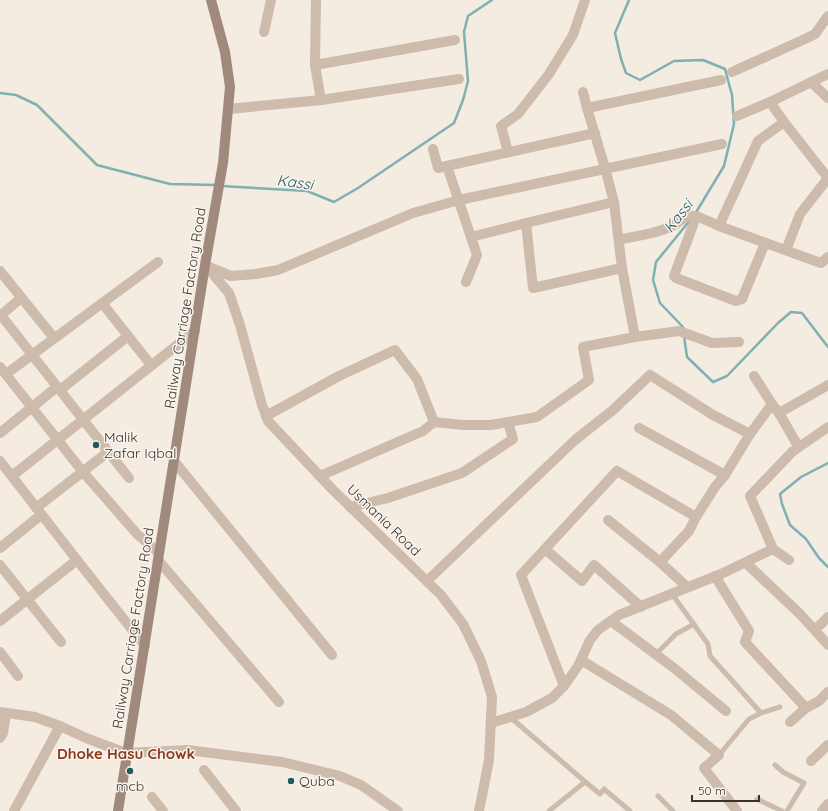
<svg xmlns="http://www.w3.org/2000/svg" width="828" height="811" viewBox="0 0 828 811" font-family="Quicksand,sans-serif">
	<style>
		.lines { fill: none; stroke-linecap: round; stroke-linejoin: round }
		.stream { stroke: #7fb0b2; stroke-width: 2.5 }
		.service { stroke: #cdbbac; stroke-width: 5 }
		.minor { stroke: #cdbbac; stroke-width: 10 }
		.secondary { stroke: #a18a7d; stroke-width: 10 }
		.poi-dot { fill: #1f5a5e; stroke: #fbf5ee; stroke-width: 1.5 }
		.labels { text-anchor: middle; dominant-baseline: central; stroke-width: 3; stroke-linejoin: round; paint-order: stroke }
		.street-label { font-size: 14px; fill: #3b302b; stroke: #fbf5ee }
		.poi-label { font-size: 14px; fill: #3b302b; stroke: #fbf5ee; text-anchor: start }
		.water-label { font-size: 15px; font-style: italic; fill: #1f5a5e; stroke: #fbf5ee }
		.neighbourhood-label { font-size: 15px; font-weight: bold; fill: #8c3b22; stroke: #fbf5ee }
	</style>
	<rect width="100%" height="100%" fill="#f4ebe1"/>
	<g class="lines">
		<g class="stream">
			<polyline points="629,0 615,33 621,59 626,73 640,80 674,61 703,60 725,69 732,95 734,124 724,166 695,214"/>
			<polyline points="0,93 16,95 37,105 97,165 170,184 216,185"/>
			<polyline points="221,186 307,191 334,202 358,188 454,123 463,100 468,81 464,32 468,16 492,0"/>
			<polyline points="684,331 683,327 660,303 653,280 656,262 691,219"/>
			<polyline points="684,336 687,357 713,382 727,376 778,323 791,312 802,313 828,347"/>
			<polyline points="828,463 801,477 780,494 782,504 790,525 806,539 819,558 828,567"/>
		</g>
		<g class="service">
			<polyline points="672,594 708,644 710,656 761,713"/>
			<polyline points="656,654 676,634 694,624"/>
			<polyline points="510,717 589,785 600,794 604,789 630,811"/>
			<polyline points="719,755 749,719 761,713 780,707"/>
			<polyline points="775,765 783,772 804,783 787,811"/>
			<polyline points="658,796 673,811"/>
			<polyline points="757,799 782,811"/>
			<polyline points="549,811 585,782"/>
		</g>
		<g class="minor">
			<polyline points="316,0 315,65 321,100 459,79"/>
			<polyline points="264,32 271,0"/>
			<polyline points="315,65 455,40"/>
			<polyline points="732,72 807,38 815,34 828,16"/>
			<polyline points="811,82 828,98"/>
			<polyline points="583,92 587,108"/>
			<polyline points="770,102 784,122"/>
			<polyline points="229,109 321,100"/>
			<polyline points="737,116 770,102 828,74"/>
			<polyline points="433,149 438,168 595,133"/>
			<polyline points="508,152 501,126 518,114 549,74 573,35 585,0"/>
			<polyline points="447,166 477,255 466,282"/>
			<polyline points="614,202 526,223 533,288 622,268 614,202 605,168 587,108 721,80"/>
			<polyline points="696,217 674,276 676,278 736,301 742,299 765,243"/>
			<polyline points="719,226 758,141 784,122 828,178"/>
			<polyline points="471,237 526,223"/>
			<path d="M 619,240 C 643,234 670,233 687,215 L 699,217 L 719,226 L 818,262 L 821,263 L 828,257"/>
			<polyline points="786,250 800,214 828,178"/>
			<polyline points="205,265 229,293 240,325 262,405 268,421 333,490 441,595 463,624 481,661 492,697 489,760 479,811"/>
			<polyline points="209,267 231,276 256,274 278,270 413,213 459,200 722,144"/>
			<polyline points="622,268 635,337"/>
			<polyline points="0,271 54,338"/>
			<polyline points="102,303 151,365"/>
			<polyline points="0,314 129,478"/>
			<polyline points="0,316 21,298"/>
			<polyline points="0,367 83,472 137,534 159,553"/>
			<polyline points="6,374 158,262"/>
			<polyline points="754,376 772,404 779,413 798,446"/>
			<polyline points="60,390 128,336"/>
			<polyline points="779,413 828,385"/>
			<polyline points="266,416 339,376 395,350 417,379 434,422 423,431 320,476"/>
			<polyline points="434,422 463,425 491,425 537,417 589,380 583,347 635,337 679,331 712,343 739,342"/>
			<polyline points="639,428 725,475"/>
			<polyline points="0,433 57,387"/>
			<polyline points="0,461 77,560 145,646"/>
			<polyline points="174,461 332,655"/>
			<polyline points="12,476 195,331"/>
			<polyline points="350,507 388,498 462,473 513,439 508,422"/>
			<polyline points="36,508 108,452"/>
			<polyline points="608,520 660,562 687,587"/>
			<polyline points="0,548 41,515"/>
			<polyline points="545,549 582,581 594,565 641,607"/>
			<polyline points="158,560 279,702"/>
			<polyline points="789,560 773,549 750,496 792,452 828,427"/>
			<polyline points="660,562 689,531 696,517 715,487 725,475 750,434 772,404"/>
			<polyline points="746,563 800,614 828,645"/>
			<polyline points="0,565 61,642"/>
			<polyline points="715,576 749,631 745,642 806,708"/>
			<polyline points="427,581 575,440 613,410 650,375 713,415 750,434"/>
			<polyline points="0,621 77,560"/>
			<polyline points="611,621 674,668 726,711"/>
			<polyline points="815,630 828,617"/>
			<polyline points="0,652 18,676"/>
			<polyline points="581,660 671,715 719,755 704,768 737,811"/>
			<polyline points="564,686 521,575 617,471 696,517"/>
			<polyline points="0,712 35,717 60,726 86,738 126,753 188,750 282,762 340,776 361,785 398,811"/>
			<polyline points="790,722 806,708 819,701 828,692"/>
			<polyline points="491,723 526,712 552,698 564,686 578,666 590,640 598,630 619,615 721,574 773,549"/>
			<polyline points="0,738 3,733 6,713"/>
			<polyline points="811,761 828,745"/>
			<polyline points="204,770 236,811"/>
			<polyline points="152,797 163,811"/>
			<polyline points="14,811 60,726"/>
			<polyline points="822,811 828,804"/>
		</g>
		<polyline class="secondary" points="118,811 205,265 223,163 230,87 225,52 211,0"/>
	</g>
	<g class="poi-dot">
		<circle cx="96" cy="445" r="4"/>
		<circle cx="130" cy="771" r="4"/>
		<circle cx="291" cy="781" r="4"/>
	</g>
	<g class="labels">
		<g class="street-label">
			<text transform="translate(185 308) rotate(-81)">Railway Carriage Factory Road</text>
			<text transform="translate(384 520) rotate(44)">Usmania Road</text>
			<text transform="translate(133 628) rotate(-81)">Railway Carriage Factory Road</text>
		</g>
		<g class="poi-label">
			<text x="104" y="437">Malik<tspan x="104" dy="16">Zafar Iqbal</tspan></text>
			<text x="299" y="781">Quba</text>
			<text x="130" y="786" text-anchor="middle">mcb</text>
		</g>
		<g class="water-label">
			<text transform="translate(295 182) rotate(8)">Kassi</text>
			<text transform="translate(678 216) rotate(-52)">Kassi</text>
		</g>
		<g class="neighbourhood-label">
			<text x="126" y="753">Dhoke Hasu Chowk</text>
		</g>
	</g>
	<path d="M692 795v6h67v-6" fill="none" stroke="#3b302b" stroke-width="2"/>
	<text x="698" y="795" font-size="12" fill="#3b302b" stroke="#fbf5ee" stroke-width="3" paint-order="stroke">50 m</text>
</svg>
